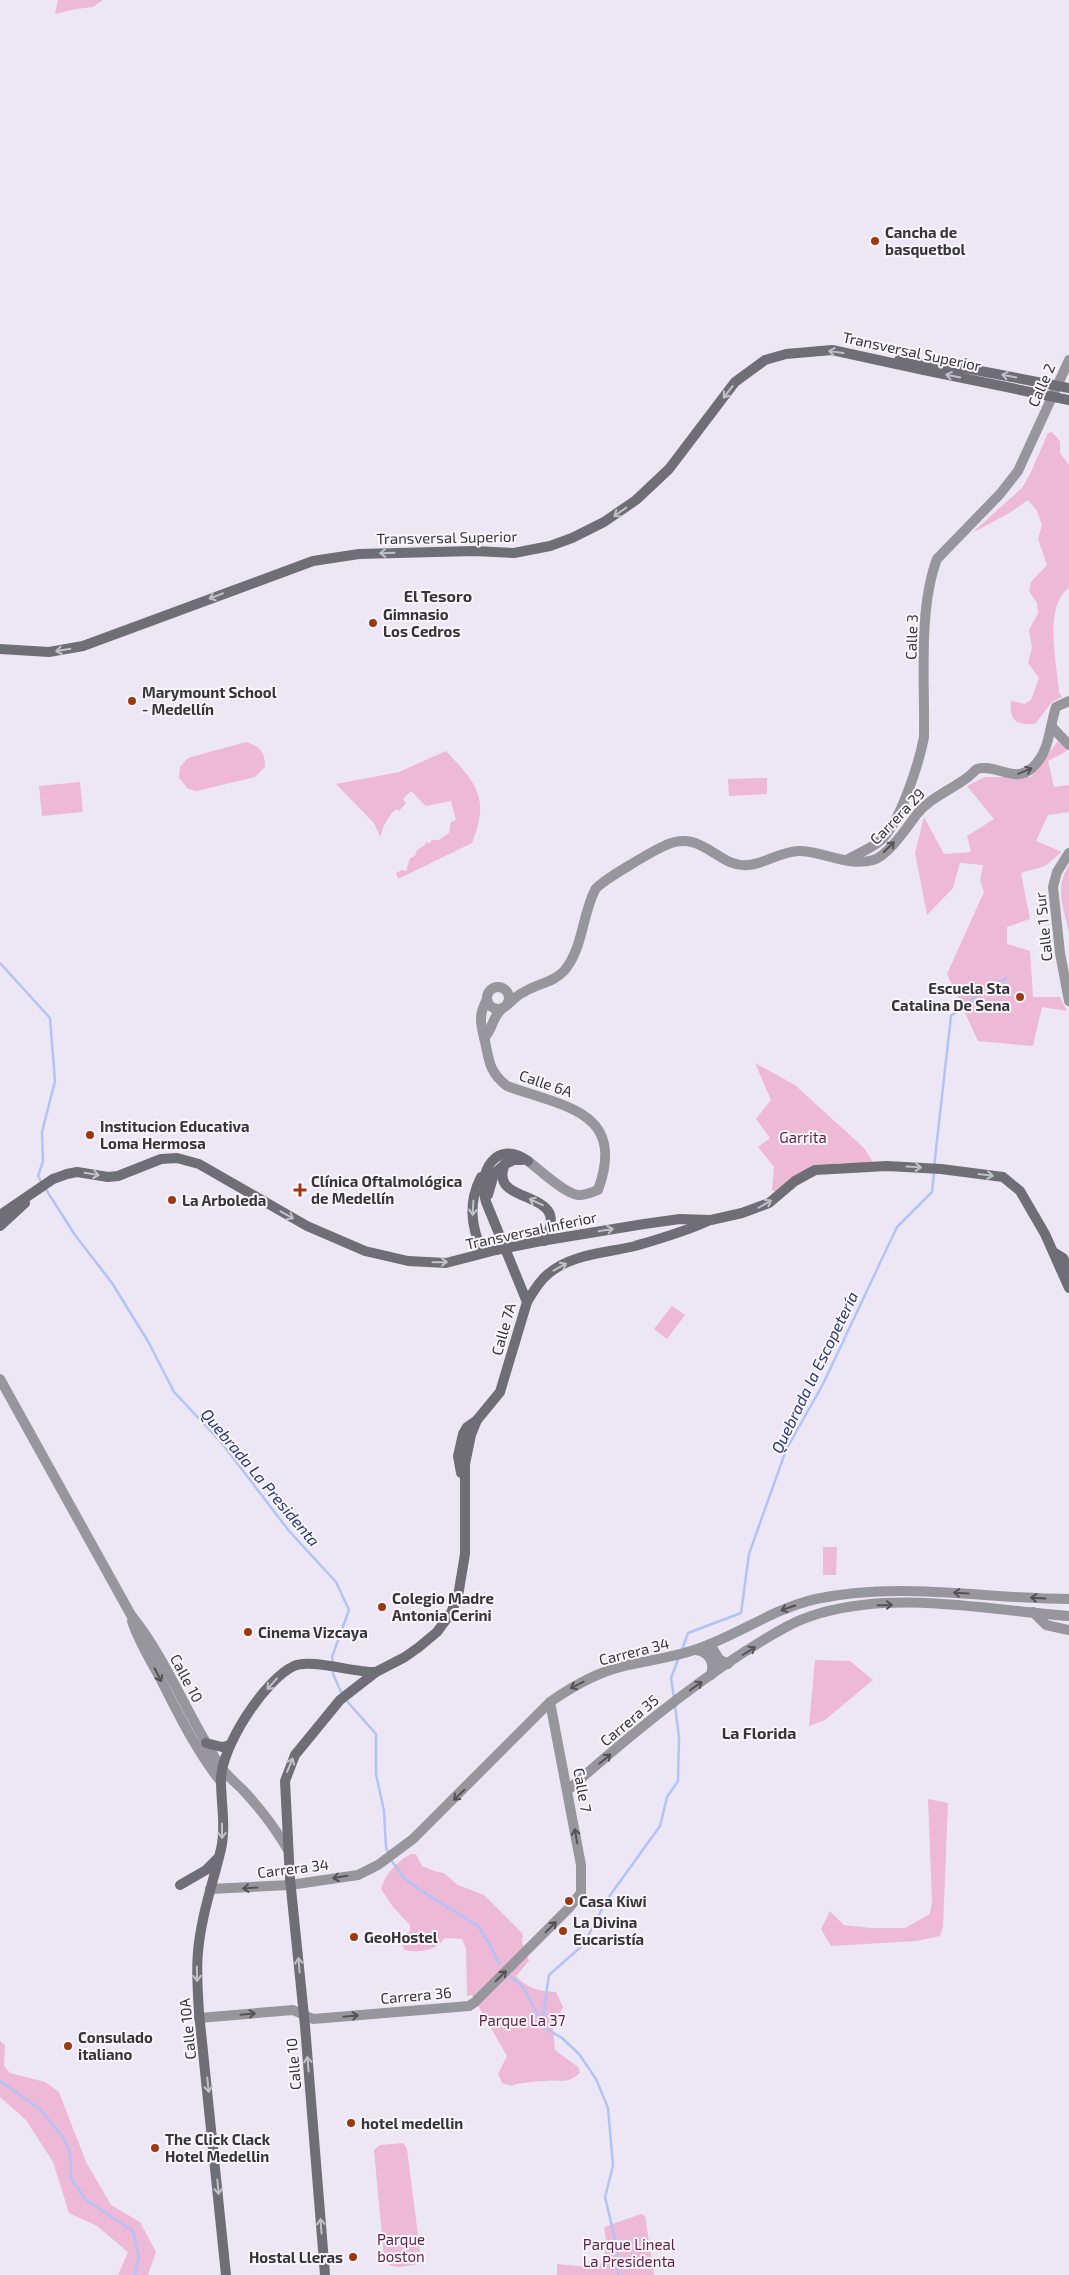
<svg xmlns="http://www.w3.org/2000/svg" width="1069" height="2275" viewBox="0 0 1069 2275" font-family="'Exo 2',sans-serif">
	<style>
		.green { fill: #eeb8d7 }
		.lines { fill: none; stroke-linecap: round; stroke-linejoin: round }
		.stream { stroke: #b1c3f7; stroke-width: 2.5 }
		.tertiary { stroke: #96969c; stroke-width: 10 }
		.secondary { stroke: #6f6e76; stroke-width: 10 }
		.secondary-bridge { stroke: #6f6e76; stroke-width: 10 }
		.oneway { stroke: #c2c0c8 }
		.oneway2 { stroke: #545257 }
		.poi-dot { fill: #9e3810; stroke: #faf6fe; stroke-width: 2 }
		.labels { text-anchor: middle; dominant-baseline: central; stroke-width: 4; stroke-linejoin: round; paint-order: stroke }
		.poi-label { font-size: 15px; font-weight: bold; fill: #37353a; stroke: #faf6fe; text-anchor: start }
		.street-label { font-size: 15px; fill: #37353a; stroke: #faf6fe }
		.park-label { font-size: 15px; fill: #5f1f49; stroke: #faf6fe }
		.neighbourhood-label { font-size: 16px; font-weight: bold; fill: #37353a; stroke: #faf6fe }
		.water-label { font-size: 16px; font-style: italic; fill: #273673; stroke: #faf6fe }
	</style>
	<rect width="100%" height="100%" fill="#ede7f5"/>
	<g class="green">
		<polygon points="58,0 103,0 93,7 76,9 55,14"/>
		<path d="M 1052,432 L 1060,441 L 1060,453 L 1069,465 L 1069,588 C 1043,606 1057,664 1059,692 L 1062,697 L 1052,702 L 1035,724 C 1016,726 1009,720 1011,701 L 1025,704 L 1031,700 L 1039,678 L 1028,663 L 1032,648 L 1029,630 L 1038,613 L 1037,603 L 1029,591 L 1031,582 L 1047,565 L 1038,539 L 1042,525 L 1037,511 L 1028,500 L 1011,512 L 972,533 L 1022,488 L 1031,472 L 1048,433 Z"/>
		<polygon points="1058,741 1067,751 1048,761 1054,787 1069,785 1069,812 1048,815 1036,841 1062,852 1045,866 1021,873 1030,919 1007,927 1007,944 1030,951 1033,997 1060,997 1067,1011 1042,1007 1033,1046 978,1041 947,974 984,892 980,880 983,865 960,863 953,888 927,915 915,853 924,817 944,854 971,852 967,836 994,819 967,786 985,777 1031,777"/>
		<path d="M 246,742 C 260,746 265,752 265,767 L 255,777 L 197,791 L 188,789 L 179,778 L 180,767 L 188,758 Z"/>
		<path d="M 446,751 C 477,784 490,798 472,843 L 398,879 L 396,873 L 402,870 L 406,871 L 410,858 L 415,856 L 417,850 L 425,845 L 426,842 L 430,843 L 432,840 L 439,840 L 449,833 L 451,822 L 456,820 L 451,801 L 426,806 L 411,791 L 403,799 L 406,803 L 399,811 L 396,809 L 391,814 L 384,825 L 380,837 L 374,823 L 336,784 L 399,772 Z"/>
		<polygon points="767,778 767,794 729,796 728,779"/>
		<polygon points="80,782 83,812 42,816 39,786"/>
		<path d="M 1069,865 L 1069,933 C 1064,907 1054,889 1069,865 Z"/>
		<polygon points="755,1063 795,1085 864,1148 874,1164 839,1163 806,1170 779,1193 772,1190 774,1167 758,1147 770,1138 756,1119 771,1100"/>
		<polygon points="672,1306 685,1315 667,1339 654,1329"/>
		<polygon points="823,1547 837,1547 836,1575 823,1575"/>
		<polygon points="815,1660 850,1661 873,1680 825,1720 809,1726"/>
		<polygon points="928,1799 948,1803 943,1927 940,1936 917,1941 831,1946 821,1929 830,1911 844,1925 872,1928 905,1928 930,1914 932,1901"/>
		<path d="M 411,1854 L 416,1854 L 422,1866 L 437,1872 L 444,1873 L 458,1885 L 484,1895 L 523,1934 L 522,1943 L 529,1961 L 516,1976 C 528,1989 539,1991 556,1992 L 563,2007 L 553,2028 L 555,2050 L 578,2067 L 580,2073 C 566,2085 560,2079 545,2081 C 535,2081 525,2083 516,2084 L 512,2086 L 502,2083 L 498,2074 L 507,2056 L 472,1995 L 467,1996 L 466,1949 L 462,1939 L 445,1938 C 435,1951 420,1953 404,1950 L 401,1940 L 403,1934 L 410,1932 L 410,1925 L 393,1907 L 381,1889 C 386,1873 397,1861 411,1854 Z"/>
		<polygon points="0,2041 5,2045 4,2066 10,2073 45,2082 59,2092 86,2162 111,2205 140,2222 156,2252 148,2275 118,2275 128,2252 97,2226 69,2213 53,2162 26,2120 0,2097"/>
		<path d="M 403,2143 L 407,2149 L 421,2259 L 418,2264 C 406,2266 388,2272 384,2257 L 374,2150 L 380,2145 Z"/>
		<polygon points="641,2214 645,2216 654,2275 557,2275 557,2264 599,2268 607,2246 604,2227"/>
	</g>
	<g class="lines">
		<g class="stream">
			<polyline points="0,963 50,1018 55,1081 42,1132 43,1161 38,1176 42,1183"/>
			<polyline points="934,1167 951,1016 979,994 1006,978"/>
			<polyline points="45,1188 75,1235 112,1283 149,1343 174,1392 221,1442 289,1531 336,1582 349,1610 332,1657 333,1664"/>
			<polyline points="682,1650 688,1633 741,1613 749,1554 786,1450 823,1384 897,1227 932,1192 934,1173"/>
			<polyline points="333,1669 333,1674 342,1694"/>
			<polyline points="674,1697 671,1678 679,1657"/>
			<polyline points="345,1699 376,1734 376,1774 384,1811 386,1847 389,1855"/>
			<polyline points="391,1860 404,1878 420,1890 478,1926 489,1943 499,1964"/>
			<polyline points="511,1977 523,1987 545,2028 562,2038 579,2054 596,2079 608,2108 613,2166 605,2197 618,2252 618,2275"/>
			<polyline points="542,2022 549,1975 584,1944 606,1901 660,1826 667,1797 678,1781 679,1738 675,1705"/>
			<polyline points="0,2081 40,2109 63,2137 70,2153 71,2178 85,2199 133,2231 139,2257 135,2275"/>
		</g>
		<g class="tertiary">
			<polyline points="1052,727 1069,745"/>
			<polyline points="1069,853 1057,872 1053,887 1060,953 1069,1001"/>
			<path d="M 846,860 C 857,854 870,849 880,841 C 900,824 919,763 924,737 C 925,683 918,609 937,559 L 1000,494 L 1018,471 L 1069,360"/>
			<circle cx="498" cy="998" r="11"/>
			<path d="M 487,999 C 479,1014 480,1022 484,1037 C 489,1058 488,1072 507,1086 C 564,1107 627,1111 598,1190 C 592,1192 585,1196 578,1195 C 565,1194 540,1170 528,1161"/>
			<path d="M 506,1006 C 512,1001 517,995 524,992 C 537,984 554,982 564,971 C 583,949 582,915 595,890 C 599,882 653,851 664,846 C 702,827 717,868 748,865 C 765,864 781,851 799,851 C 823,851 848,867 873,860 C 889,855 907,827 917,814 C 931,797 951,790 968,777 C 971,775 974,771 977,769 C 995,763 1015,784 1032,768 C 1050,752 1049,728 1056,707 L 1069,701"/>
			<path d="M 484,1038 C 494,1029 490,1019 503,1008"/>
			<path d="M 0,1379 L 131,1615 C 168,1661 188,1718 221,1767 C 226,1775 235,1782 242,1789 C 261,1809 274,1826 288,1850"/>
			<polyline points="1033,1612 1046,1625 1069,1630"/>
			<path d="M 132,1621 C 138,1640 149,1658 159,1676 C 178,1713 195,1749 221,1782"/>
			<polyline points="710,1644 719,1659 728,1664"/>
			<path d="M 696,1650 C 709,1652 715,1662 711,1675"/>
			<path d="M 568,1790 C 632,1733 711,1668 786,1627 C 808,1615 836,1608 862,1605 C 931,1597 1001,1611 1069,1616"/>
			<path d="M 210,1889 L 290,1885 L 358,1875 L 378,1865 L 413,1839 L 550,1702 C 573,1686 597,1672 624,1666 C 648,1660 671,1658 694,1650 C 737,1636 772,1609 816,1599 C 900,1581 985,1599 1069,1599"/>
			<polyline points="199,2018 293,2010 313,2019 469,2006 475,2002 568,1909 581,1893 581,1865 550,1702"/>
		</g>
		<g class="secondary">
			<polyline points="899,360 970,369 1069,388"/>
			<polyline points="0,649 49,652 83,646 313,561 359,554 474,551 514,553 550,546 572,538 604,522 636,500 669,469 735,382 765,360 786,354 832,350 924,370"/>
			<path d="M 522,1160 L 514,1160 L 505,1164 C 486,1208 576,1186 544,1241"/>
			<path d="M 481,1177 C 468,1202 471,1228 483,1252"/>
			<polyline points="488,1195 494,1174 505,1164"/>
			<polyline points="0,1215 53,1179 67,1174 77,1172 108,1177 118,1176 161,1159 177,1158 199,1164 307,1226 365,1251 408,1261 446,1263 496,1250"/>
			<polyline points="0,1226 25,1203"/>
			<polyline points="541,1241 644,1224 680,1219 711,1220 742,1213 769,1203 795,1181 815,1170 887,1166 941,1169 1003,1177 1020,1191 1045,1234 1069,1288"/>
			<polyline points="1055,1253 1063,1258 1069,1270"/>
			<path d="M 527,1302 C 533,1292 539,1281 548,1274 C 571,1254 606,1253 635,1246 C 659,1239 684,1232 708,1221"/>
			<path d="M 461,1473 L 458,1456 L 463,1434 L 467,1427 L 477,1420 L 500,1392 L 527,1302 L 486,1202 C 476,1172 497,1138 528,1161"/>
			<polyline points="206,1743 222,1747 230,1745"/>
			<polyline points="180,1885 206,1870 217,1859"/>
			<path d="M 226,2275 L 199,2013 C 198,1993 196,1972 198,1952 C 201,1916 213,1883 221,1849 C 226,1827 221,1802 221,1781 C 220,1748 265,1679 294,1666 C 310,1658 355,1673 376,1672"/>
			<polyline points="325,2275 305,2026 290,1879 285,1781 295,1755 340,1700 376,1672 405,1657 419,1647 437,1632 451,1613 458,1596 465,1554 465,1464 471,1435 477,1420"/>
		</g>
		<g class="secondary-bridge">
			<polyline points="924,370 1069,400"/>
			<polyline points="496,1250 541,1241"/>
		</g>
	</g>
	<defs><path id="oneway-shaft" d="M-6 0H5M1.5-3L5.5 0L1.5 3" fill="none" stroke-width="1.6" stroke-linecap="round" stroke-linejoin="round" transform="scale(1.25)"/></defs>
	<g class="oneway">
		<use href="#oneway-shaft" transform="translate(836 352) rotate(-172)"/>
		<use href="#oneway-shaft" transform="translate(953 376) rotate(-169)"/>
		<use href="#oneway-shaft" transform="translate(1009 376) rotate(-169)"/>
		<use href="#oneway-shaft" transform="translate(728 392) rotate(128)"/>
		<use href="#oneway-shaft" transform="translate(620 512) rotate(145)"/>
		<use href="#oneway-shaft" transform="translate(387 553) rotate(178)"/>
		<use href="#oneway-shaft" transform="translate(216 596) rotate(159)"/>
		<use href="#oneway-shaft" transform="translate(63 650) rotate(171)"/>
		<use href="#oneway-shaft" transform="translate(914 1167) rotate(3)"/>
		<use href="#oneway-shaft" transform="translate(92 1174) rotate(9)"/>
		<use href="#oneway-shaft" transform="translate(986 1175) rotate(7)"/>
		<use href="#oneway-shaft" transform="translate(536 1202) rotate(-155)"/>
		<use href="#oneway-shaft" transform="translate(765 1204) rotate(-30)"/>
		<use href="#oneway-shaft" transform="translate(473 1208) rotate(93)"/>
		<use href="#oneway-shaft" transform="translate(287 1215) rotate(29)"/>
		<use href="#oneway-shaft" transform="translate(606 1230) rotate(-10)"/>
		<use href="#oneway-shaft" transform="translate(440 1262) rotate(-1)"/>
		<use href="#oneway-shaft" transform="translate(560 1267) rotate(-29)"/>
		<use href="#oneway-shaft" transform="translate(272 1684) rotate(132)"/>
		<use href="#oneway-shaft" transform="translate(290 1765) rotate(-67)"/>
		<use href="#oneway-shaft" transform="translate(222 1831) rotate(90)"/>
		<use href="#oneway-shaft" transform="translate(299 1965) rotate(-95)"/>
		<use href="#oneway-shaft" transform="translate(197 1974) rotate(89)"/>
		<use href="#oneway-shaft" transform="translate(308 2064) rotate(-95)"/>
		<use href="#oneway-shaft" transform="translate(208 2085) rotate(84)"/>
		<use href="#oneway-shaft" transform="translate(218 2187) rotate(85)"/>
		<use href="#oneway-shaft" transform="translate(321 2226) rotate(-94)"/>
	</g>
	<g class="oneway2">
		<use href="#oneway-shaft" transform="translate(1025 771) rotate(-22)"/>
		<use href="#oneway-shaft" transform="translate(889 847) rotate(-45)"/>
		<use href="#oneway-shaft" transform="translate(961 1593) rotate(-177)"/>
		<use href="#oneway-shaft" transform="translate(1038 1598) rotate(-177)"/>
		<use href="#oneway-shaft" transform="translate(885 1605) rotate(-1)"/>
		<use href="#oneway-shaft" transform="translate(788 1608) rotate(161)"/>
		<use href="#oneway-shaft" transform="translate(749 1651) rotate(-32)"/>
		<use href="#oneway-shaft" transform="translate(158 1675) rotate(63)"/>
		<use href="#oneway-shaft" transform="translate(577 1685) rotate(153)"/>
		<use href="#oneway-shaft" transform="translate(696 1686) rotate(-36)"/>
		<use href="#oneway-shaft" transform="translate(605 1759) rotate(-40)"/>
		<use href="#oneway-shaft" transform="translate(459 1795) rotate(136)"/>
		<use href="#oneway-shaft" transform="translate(576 1836) rotate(-100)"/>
		<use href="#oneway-shaft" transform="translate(340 1877) rotate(171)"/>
		<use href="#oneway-shaft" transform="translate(250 1888) rotate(176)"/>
		<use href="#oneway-shaft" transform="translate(551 1927) rotate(-45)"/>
		<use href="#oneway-shaft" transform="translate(501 1976) rotate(-45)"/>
		<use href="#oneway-shaft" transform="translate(248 2014) rotate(-5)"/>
		<use href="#oneway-shaft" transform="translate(351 2016) rotate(-5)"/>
	</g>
	<g class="poi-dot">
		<circle cx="875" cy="241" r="5"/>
		<circle cx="373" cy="623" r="5"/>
		<circle cx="132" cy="701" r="5"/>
		<circle cx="1020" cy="997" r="5"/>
		<circle cx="90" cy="1135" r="5"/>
		<path d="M297.5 1182.5h5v5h5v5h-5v5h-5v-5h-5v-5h5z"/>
		<circle cx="172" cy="1200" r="5"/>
		<circle cx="382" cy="1607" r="5"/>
		<circle cx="248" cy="1632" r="5"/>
		<circle cx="569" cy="1901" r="5"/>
		<circle cx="563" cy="1931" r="5"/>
		<circle cx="354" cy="1937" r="5"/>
		<circle cx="68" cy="2046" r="5"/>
		<circle cx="351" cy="2123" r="5"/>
		<circle cx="155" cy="2148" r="5"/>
		<circle cx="353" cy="2257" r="5"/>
	</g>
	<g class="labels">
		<g class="poi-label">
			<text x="885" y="232">Cancha de<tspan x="885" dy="17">basquetbol</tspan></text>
			<text x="383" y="614">Gimnasio<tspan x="383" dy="17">Los Cedros</tspan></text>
			<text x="142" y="692">Marymount School<tspan x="142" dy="17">- Medellín</tspan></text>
			<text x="1010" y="988" text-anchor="end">Escuela Sta<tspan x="1010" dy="17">Catalina De Sena</tspan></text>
			<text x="100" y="1126">Institucion Educativa<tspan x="100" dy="17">Loma Hermosa</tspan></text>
			<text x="311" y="1181">Clínica Oftalmológica<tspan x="311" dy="17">de Medellín</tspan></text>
			<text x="182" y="1200">La Arboleda</text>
			<text x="392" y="1598">Colegio Madre<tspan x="392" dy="17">Antonia Cerini</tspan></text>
			<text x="258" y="1632">Cinema Vizcaya</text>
			<text x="579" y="1901">Casa Kiwi</text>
			<text x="573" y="1922">La Divina<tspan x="573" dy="17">Eucaristía</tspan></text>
			<text x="364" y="1937">GeoHostel</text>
			<text x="78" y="2037">Consulado<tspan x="78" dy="17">italiano</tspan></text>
			<text x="361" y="2123">hotel medellin</text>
			<text x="165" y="2139">The Click Clack<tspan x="165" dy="17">Hotel Medellin</tspan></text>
			<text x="343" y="2257" text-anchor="end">Hostal Lleras</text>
		</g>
		<g class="street-label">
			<text transform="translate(912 351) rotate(12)">Transversal Superior</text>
			<text transform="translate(1041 385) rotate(-66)">Calle 2</text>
			<text transform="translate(447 537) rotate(-1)">Transversal Superior</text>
			<text transform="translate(911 637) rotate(-88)">Calle 3</text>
			<text transform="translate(897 816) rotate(-46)">Carrera 29</text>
			<text transform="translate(1043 927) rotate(-96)">Calle 1 Sur</text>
			<text transform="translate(546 1083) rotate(19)">Calle 6A</text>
			<text transform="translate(531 1230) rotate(-12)">Transversal Inferior</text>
			<text transform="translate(503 1329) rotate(-74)">Calle 7A</text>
			<text transform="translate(634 1651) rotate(-14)">Carrera 34</text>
			<text transform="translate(187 1678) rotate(62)">Calle 10</text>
			<text transform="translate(629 1720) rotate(-40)">Carrera 35</text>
			<text transform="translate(583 1790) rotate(80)">Calle 7</text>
			<text transform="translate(293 1868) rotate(-7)">Carrera 34</text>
			<text transform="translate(416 1995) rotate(-5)">Carrera 36</text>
			<text transform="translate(187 2029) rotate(-96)">Calle 10A</text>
			<text transform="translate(293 2064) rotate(-95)">Calle 10</text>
		</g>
		<g class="park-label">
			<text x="803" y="1137">Garrita</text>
			<text x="522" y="2020">Parque La 37</text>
			<text x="401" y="2239">Parque<tspan x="401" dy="17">boston</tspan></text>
			<text x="629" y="2244">Parque Lineal<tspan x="629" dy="17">La Presidenta</tspan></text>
		</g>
		<g class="neighbourhood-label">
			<text x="438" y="595">El Tesoro</text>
			<text x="759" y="1732">La Florida</text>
		</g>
		<g class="water-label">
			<text transform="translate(814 1372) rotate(-64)">Quebrada la Escopetería</text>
			<text transform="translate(261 1477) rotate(50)">Quebrada La Presidenta</text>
		</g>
	</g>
</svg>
